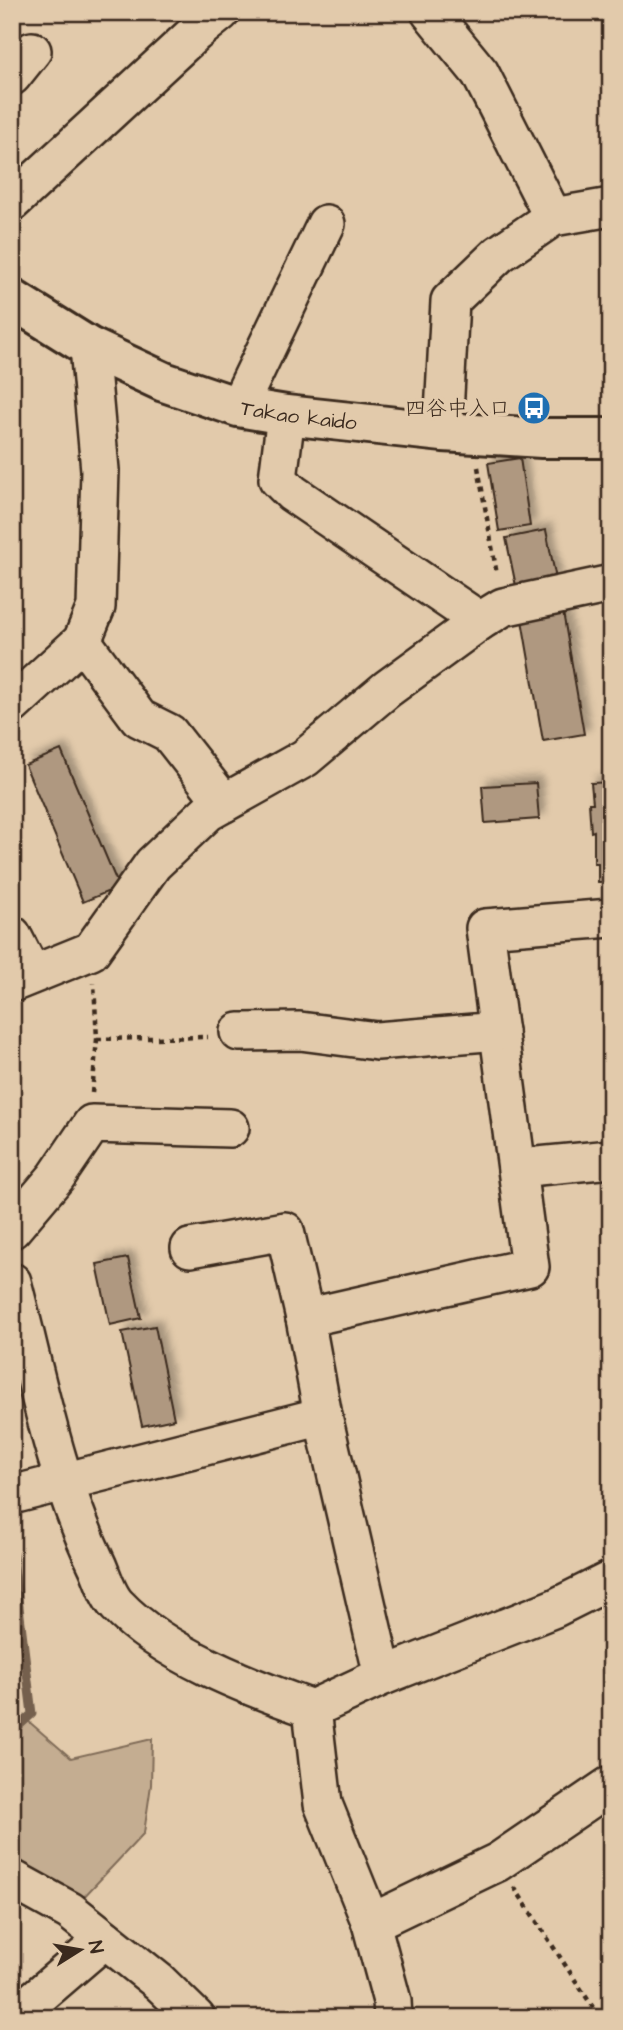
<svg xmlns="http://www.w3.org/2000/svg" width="623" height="2030" viewBox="0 0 623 2030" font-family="'Architects Daughter','Klee One',sans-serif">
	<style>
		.green { fill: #c4ad91; stroke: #806c58; stroke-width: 2 }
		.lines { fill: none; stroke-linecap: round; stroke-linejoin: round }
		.stream { stroke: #74614e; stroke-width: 9 }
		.building { fill: #af9880; stroke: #3b2a1e; stroke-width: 2; filter: url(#shadow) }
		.minor-casing { stroke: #3b2a1e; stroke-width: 42 }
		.major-casing { stroke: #3b2a1e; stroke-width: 44 }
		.path { stroke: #3b2a1e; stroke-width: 4.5; stroke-dasharray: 5 5; stroke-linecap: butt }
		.minor { stroke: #e2caab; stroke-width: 37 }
		.major { stroke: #e2caab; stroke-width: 38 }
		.labels { text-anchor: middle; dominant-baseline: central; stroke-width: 7; stroke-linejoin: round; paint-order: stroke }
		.poi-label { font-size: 21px; fill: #3b2a1e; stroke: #e2caab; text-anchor: end }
		.street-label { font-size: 21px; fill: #3b2a1e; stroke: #e2caab }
	</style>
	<defs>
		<filter id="shadow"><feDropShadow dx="6" dy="-6" stdDeviation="3.5" flood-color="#0004"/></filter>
	</defs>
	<rect width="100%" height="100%" fill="#e2caab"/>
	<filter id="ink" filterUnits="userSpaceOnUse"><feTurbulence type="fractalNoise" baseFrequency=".0143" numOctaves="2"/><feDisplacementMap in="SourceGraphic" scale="14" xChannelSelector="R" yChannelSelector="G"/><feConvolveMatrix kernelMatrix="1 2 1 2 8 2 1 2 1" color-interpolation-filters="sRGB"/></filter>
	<g filter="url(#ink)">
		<polygon class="green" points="27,1720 71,1758 152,1739 151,1785 144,1833 80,1901 12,1865 12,1732"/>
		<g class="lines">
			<polyline class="stream" points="12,1549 32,1714 12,1732"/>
		</g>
		<g class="building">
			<polygon points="520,458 530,526 499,531 488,463"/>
			<polygon points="546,530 556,579 516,586 506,538"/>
			<polygon points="563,612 584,734 543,741 522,620"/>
			<polygon points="61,750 119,887 83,902 25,765"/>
			<polygon points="611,782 611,882 598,882 598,863 594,863 594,831 591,832 589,803 593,803 591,783"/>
			<polygon points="536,783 539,819 485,823 482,786"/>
			<polygon points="128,1258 141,1318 110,1325 97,1264"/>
			<polygon points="155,1326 174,1419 142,1426 122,1332"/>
		</g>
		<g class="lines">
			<defs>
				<g id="minor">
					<polyline points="430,12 480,73 553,217"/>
					<polyline points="12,76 32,51"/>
					<polyline points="12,202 195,33 221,12"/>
					<polyline points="238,407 326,224"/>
					<polyline points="286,415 278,479 292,493 480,621"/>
					<polyline points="443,432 450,301 499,254 553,217 611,207"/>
					<polyline points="82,641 139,718 169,733 224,803"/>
					<polyline points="12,705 82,641 96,607 100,470 89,347"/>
					<polyline points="611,918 485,928 530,1267 305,1318 323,1416 383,1676 555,1608 611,1580"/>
					<polyline points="12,935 32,974"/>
					<polyline points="12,983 91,951 153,864 208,812 305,758 387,689 480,621 503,607 611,584"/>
					<polyline points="239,1032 300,1031 377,1041 499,1031"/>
					<polyline points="517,1168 611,1159"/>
					<polyline points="12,1229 56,1177 92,1124 230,1128"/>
					<polyline points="190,1248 285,1231 305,1318"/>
					<path d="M 12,1282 C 37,1378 55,1478 98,1567 C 103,1579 108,1596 117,1605 C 163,1654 249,1687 312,1709 L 323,1804 L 371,1923 L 392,2001 L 393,2018"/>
					<polyline points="12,1495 323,1416"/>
					<polyline points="312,1709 383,1676"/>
					<polyline points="12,1879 70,1911 159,1982 196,2018"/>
					<polyline points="371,1923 498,1862 611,1785"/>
					<polyline points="13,2018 105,1939"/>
				</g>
				<g id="major">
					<path id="s1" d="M 12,299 L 89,347 L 164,382 L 238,407 L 286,415 L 443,432 L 542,438 L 611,438"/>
				</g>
			</defs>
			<use href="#minor" class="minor-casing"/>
			<use href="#major" class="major-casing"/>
			<g class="path">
				<polyline points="478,467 497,575"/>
				<polyline points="97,1039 208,1037"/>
				<polyline points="92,1093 97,1039 94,983"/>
				<polyline points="514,1887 600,2018"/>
			</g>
			<use href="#minor" class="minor"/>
			<use href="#major" class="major"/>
		</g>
	</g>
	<defs>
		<symbol id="bus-disc" viewBox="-11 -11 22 22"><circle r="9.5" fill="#1f6fb2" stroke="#e2caab"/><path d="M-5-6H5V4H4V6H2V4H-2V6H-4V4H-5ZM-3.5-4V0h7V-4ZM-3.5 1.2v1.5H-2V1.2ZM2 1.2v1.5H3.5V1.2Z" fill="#fff"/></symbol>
	</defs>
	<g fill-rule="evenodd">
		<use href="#bus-disc" x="515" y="389" width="38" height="38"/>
	</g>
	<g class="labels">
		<g class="poi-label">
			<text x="510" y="408">四谷中入口</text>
		</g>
		<g class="street-label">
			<text stroke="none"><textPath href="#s1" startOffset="313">Takao kaido</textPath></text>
		</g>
	</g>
	<rect width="623" height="2030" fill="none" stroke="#e2caab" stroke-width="42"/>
	<rect x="21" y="21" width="581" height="1988" fill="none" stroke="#3b2a1e" stroke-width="2.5" filter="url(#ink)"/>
	<g transform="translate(80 1950) rotate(79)" stroke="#e2caab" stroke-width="5" paint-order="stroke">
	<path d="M0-5L12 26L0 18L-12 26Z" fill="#3b2a1e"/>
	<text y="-10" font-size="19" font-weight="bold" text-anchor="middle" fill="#3b2a1e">N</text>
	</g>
</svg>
